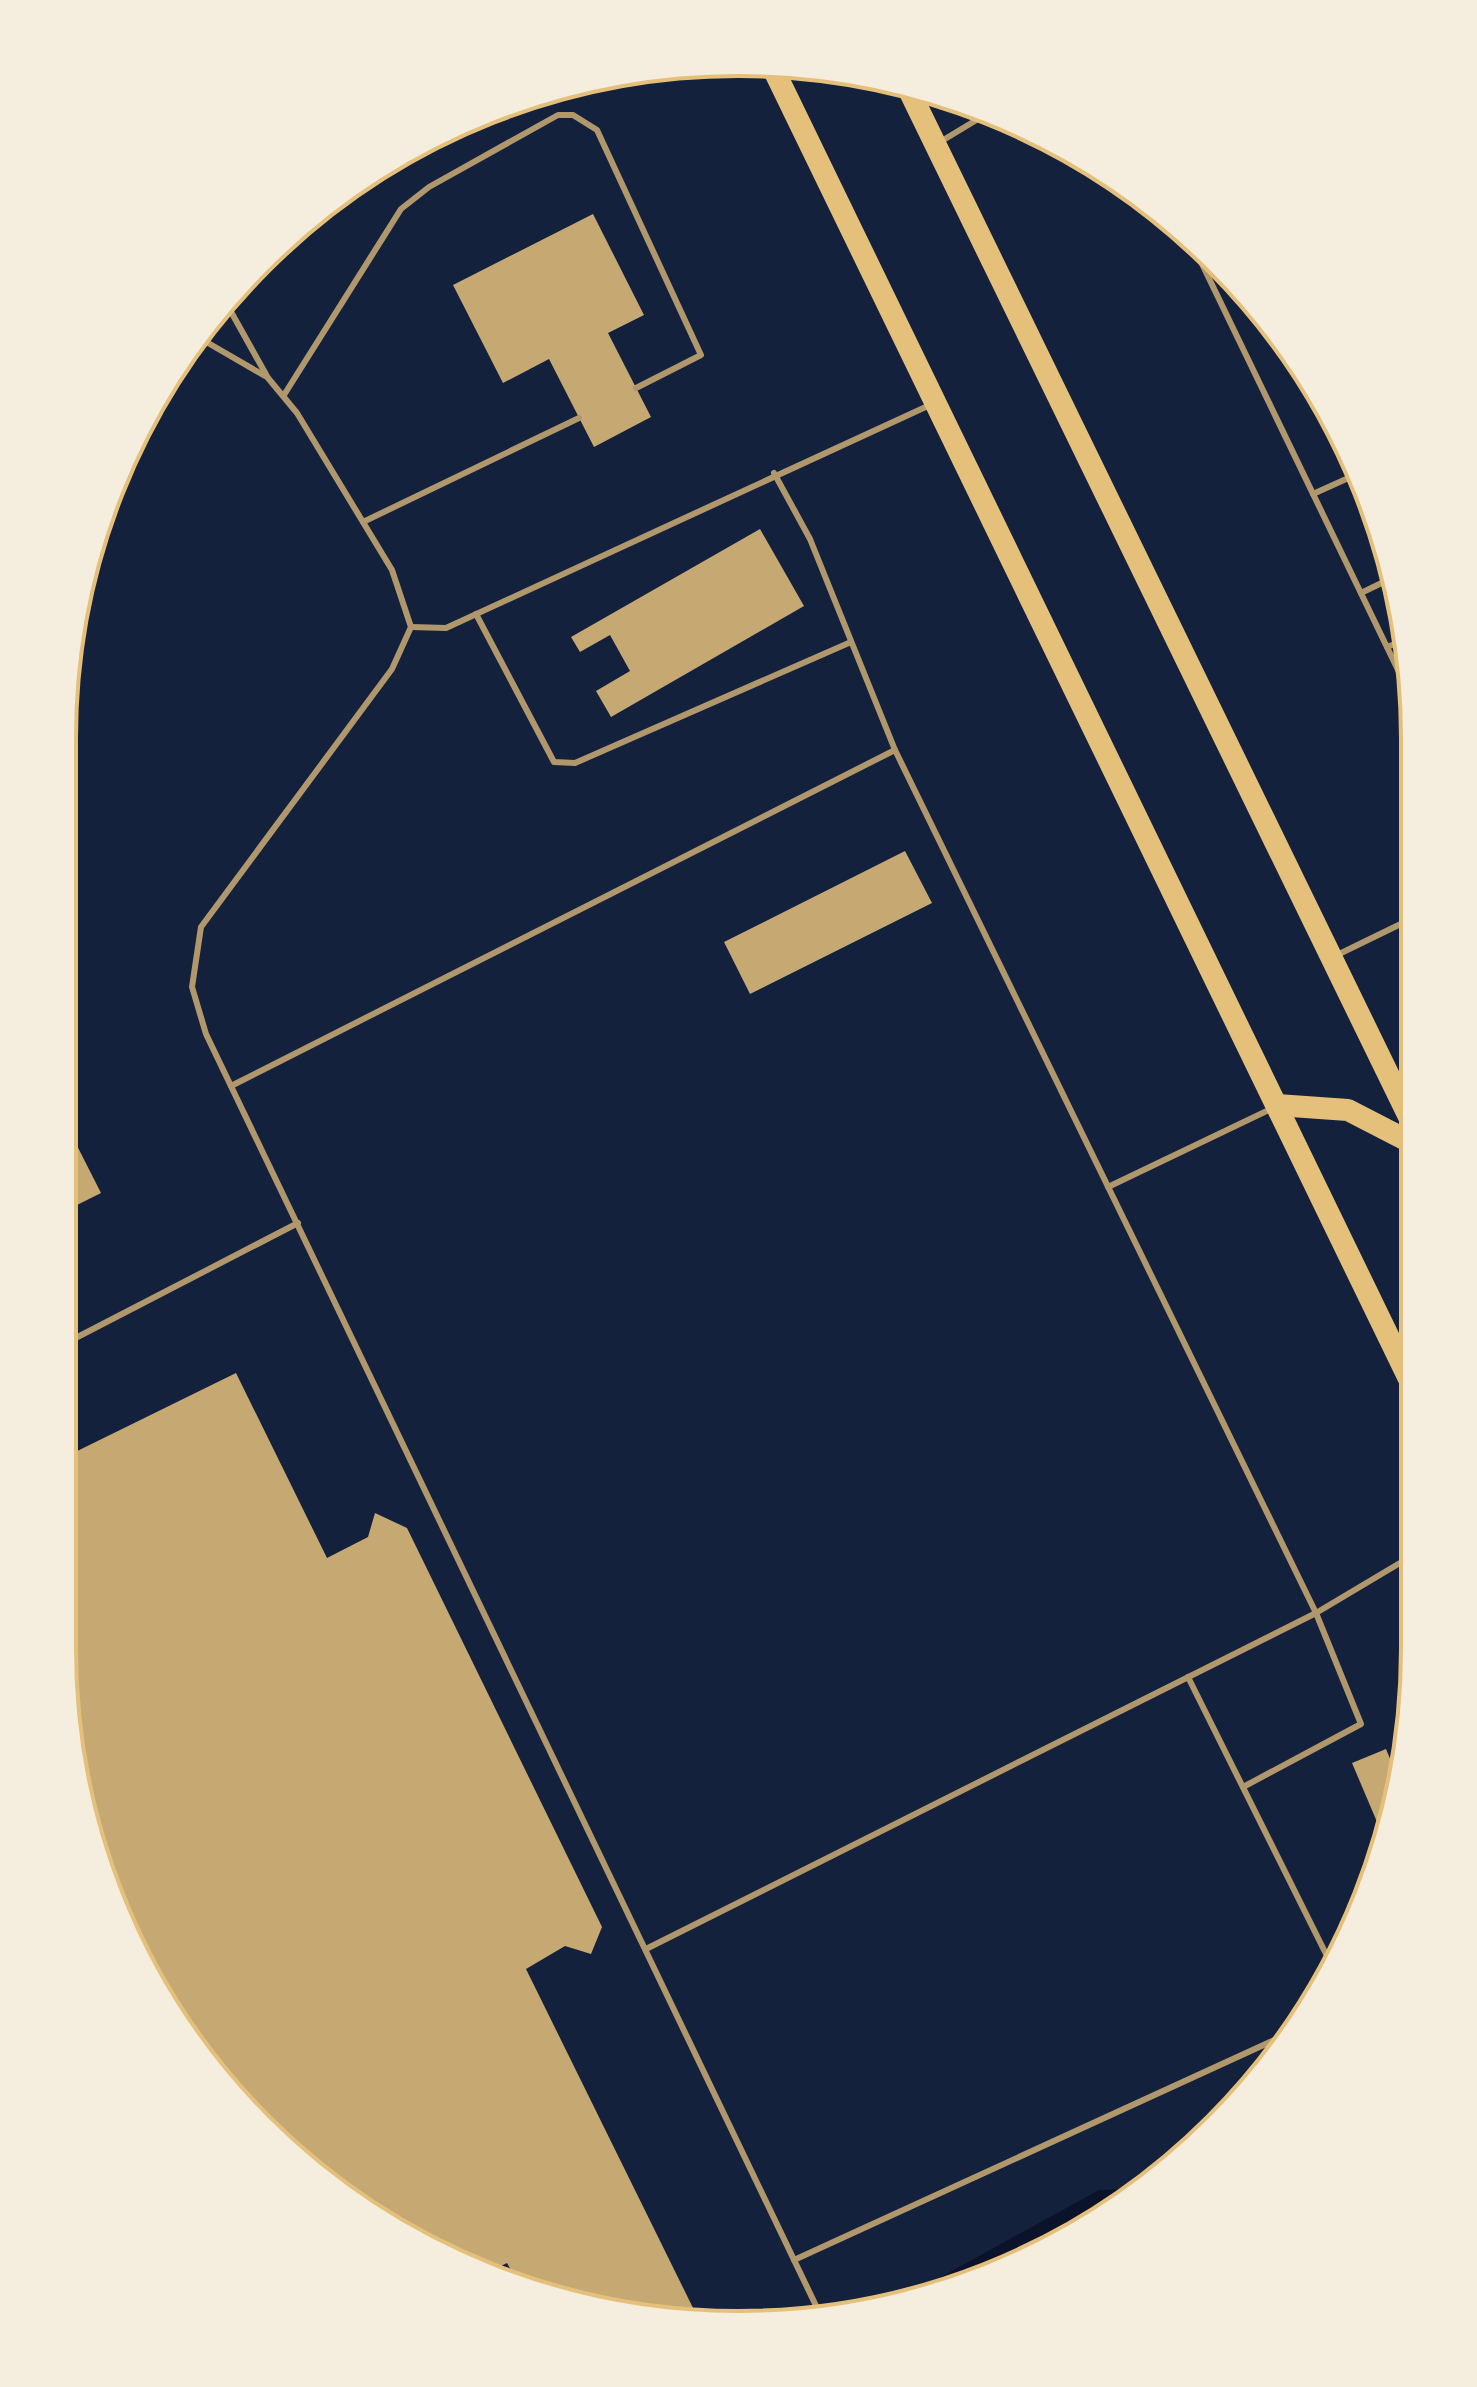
<svg xmlns="http://www.w3.org/2000/svg" width="1477" height="2387" viewBox="0 0 1477 2387" font-family="Helvetica,sans-serif">
	<style>
		.water { fill: #0b132b }
		.building { fill: #c6a872 }
		.lines { fill: none; stroke-linecap: round; stroke-linejoin: round }
		.service { stroke: #b1986c; stroke-width: 6 }
		.trunk { stroke: #e5c07b; stroke-width: 22 }
		.rim { fill: none; stroke: #e5c07b; stroke-width: 4 }
	</style>
	<rect width="100%" height="100%" fill="#14213d"/>
	<polygon class="water" points="1131,2189 1133,2194 1115,2211 956,2289 939,2292 941,2277 1099,2190"/>
	<g class="building">
		<polygon points="593,214 644,315 608,333 651,417 594,447 549,359 503,383 453,285"/>
		<polygon points="1307,378 1325,401 1344,447 1339,449"/>
		<polygon points="760,529 804,606 611,717 596,691 630,671 610,635 580,652 571,637"/>
		<polygon points="905,851 932,903 750,994 724,942"/>
		<polygon points="65,1122 101,1193 65,1211"/>
		<polygon points="236,1373 327,1558 368,1537 375,1513 407,1528 602,1927 591,1954 565,1946 526,1969 698,2318 521,2289 507,2263 489,2272 327,2185 202,2060 98,1866 62,1648 63,1458"/>
		<polygon points="1386,1749 1398,1778 1383,1836 1352,1763"/>
	</g>
	<g class="lines">
		<g class="service">
			<polyline points="940,142 988,113"/>
			<polyline points="1190,239 1413,701"/>
			<polyline points="225,301 268,378 297,413 392,570 411,627 392,669 201,927 192,987 206,1034 819,2312"/>
			<polyline points="196,336 265,376"/>
			<polyline points="284,395 401,209 429,187 558,115 573,115 597,130 701,355 636,388"/>
			<polyline points="774,473 810,539 895,750 1316,1613 1361,1724 1243,1787"/>
			<polyline points="1313,494 1355,475"/>
			<polyline points="363,522 579,418"/>
			<polyline points="1361,593 1394,577"/>
			<polyline points="476,614 554,762 575,763 851,642"/>
			<polyline points="411,627 446,628 930,405"/>
			<polyline points="1387,647 1405,640"/>
			<polyline points="1335,956 1413,918"/>
			<polyline points="231,1086 895,750"/>
			<polyline points="1108,1187 1271,1109"/>
			<polyline points="64,1344 298,1223"/>
			<polyline points="1188,1677 1331,1964"/>
			<polyline points="646,1949 1316,1613 1410,1557"/>
			<polyline points="794,2260 1292,2032"/>
		</g>
		<g class="trunk">
			<polyline points="771,64 1411,1383"/>
			<polyline points="906,84 1412,1123"/>
			<polyline points="1277,1105 1348,1110 1412,1143"/>
		</g>
	</g>
	<path d="M0 0H1477V2387H0ZM738 76H739A662 662 0 0 1 1401 738V1649A662 662 0 0 1 739 2311H738A662 662 0 0 1 76 1649V738A662 662 0 0 1 738 76Z" fill="#f5edde" fill-rule="evenodd"/>
	<path class="rim" d="M738 76H739A662 662 0 0 1 1401 738V1649A662 662 0 0 1 739 2311H738A662 662 0 0 1 76 1649V738A662 662 0 0 1 738 76Z"/>
</svg>
